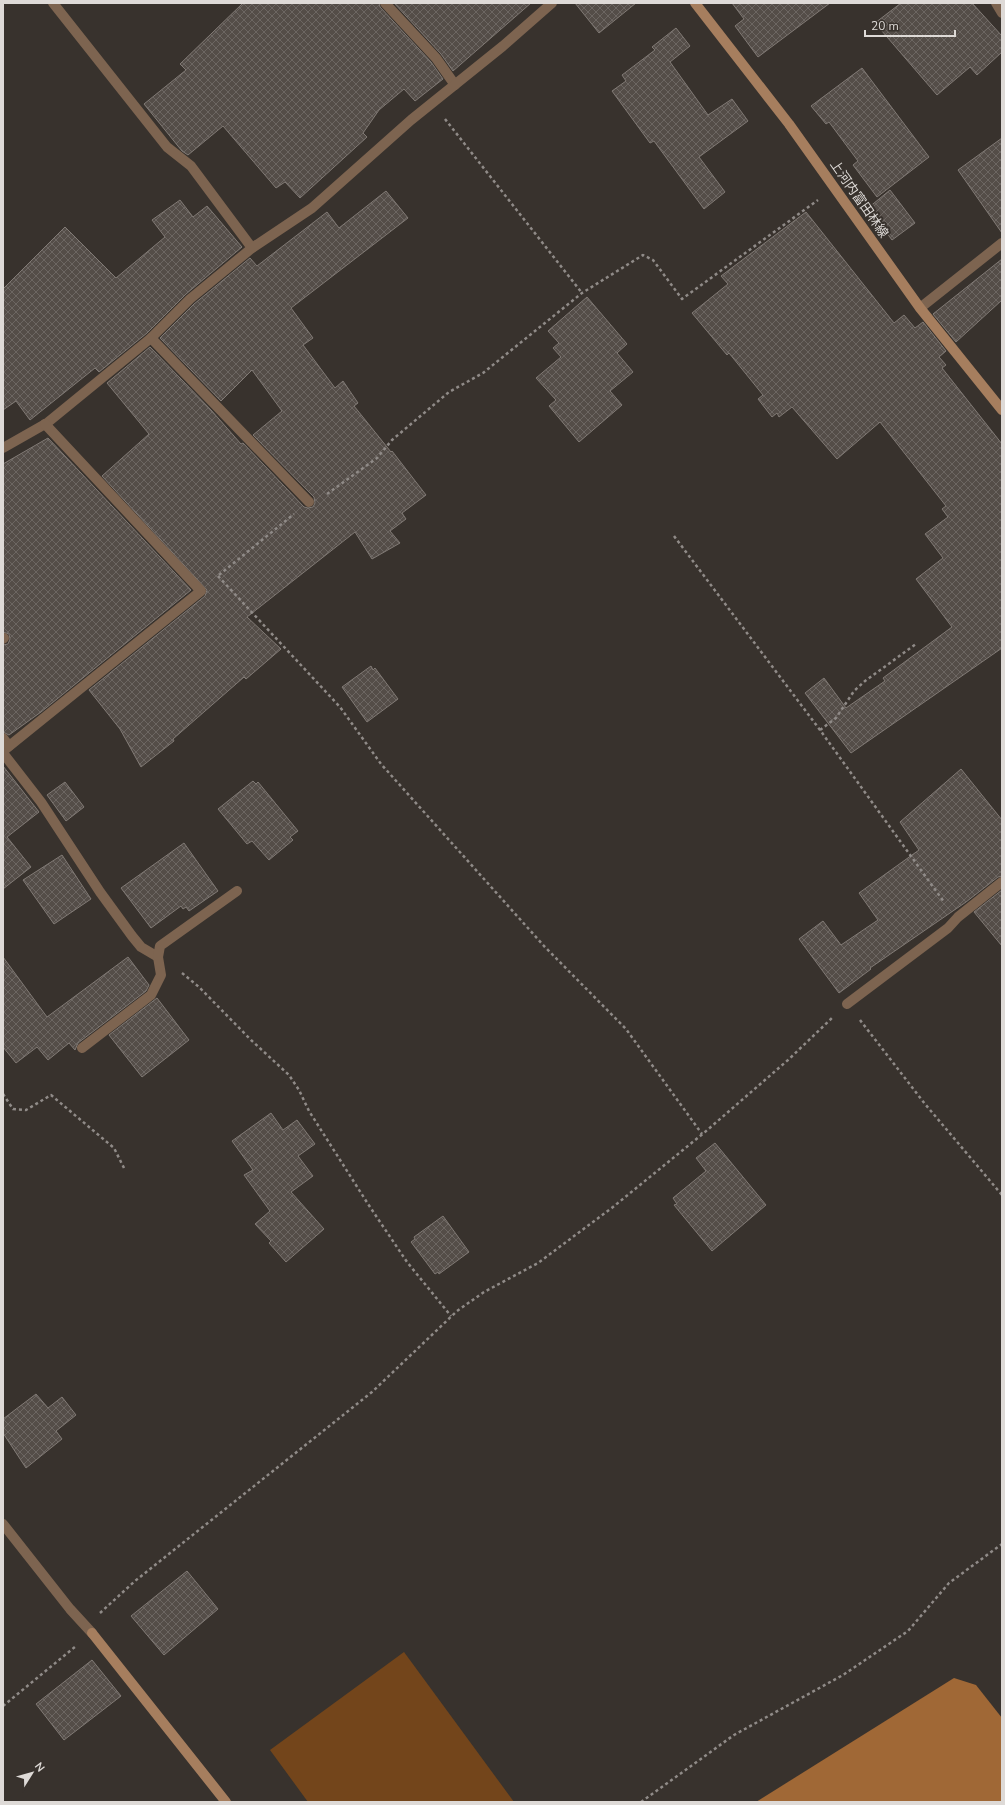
<svg xmlns="http://www.w3.org/2000/svg" width="1005" height="1805" viewBox="0 0 1005 1805" font-family="'Nunito Sans','Noto Sans JP',sans-serif">
	<style>
		.green { fill: #73451b }
		.water { fill: #a06836 }
		.building { fill: url(#building-cross-hatch); stroke: #817a75 }
		.lines { fill: none; stroke-linecap: round; stroke-linejoin: round }
		.path { stroke: #908b88; stroke-width: 2.5; stroke-dasharray: 3 3; stroke-linecap: butt }
		.lane { stroke: #7d6450; stroke-width: 10 }
		.street { stroke: #7d6450; stroke-width: 10 }
		.secondary { stroke: #a67e5e; stroke-width: 10 }
		.labels { text-anchor: middle; dominant-baseline: central; stroke-width: 4; stroke-linejoin: round; paint-order: stroke }
		.street-label { font-size: 13px; fill: #dedad7; stroke: #38322d }
	</style>
	<defs>
		<pattern id="building-cross-hatch" width="8" height="8" patternUnits="userSpaceOnUse"><rect width="8" height="8" fill="#544d48"/><path d="M0 0l8 8M0 8l8-8" fill="none" stroke="#6c6662"/></pattern>
	</defs>
	<rect width="100%" height="100%" fill="#38322d"/>
	<polygon class="green" points="404,1652 514,1802 308,1802 270,1750"/>
	<polygon class="water" points="954,1678 976,1685 1002,1718 1002,1802 756,1802"/>
	<g class="building">
		<polygon points="243,3 379,3 380,7 431,62 443,79 415,101 404,89 379,110 363,133 367,137 300,198 285,182 276,188 223,126 188,155 182,151 144,104 186,70 180,64"/>
		<polygon points="394,3 531,3 453,71 441,54"/>
		<polygon points="575,3 636,3 599,33"/>
		<polygon points="732,3 830,3 758,57 735,26 744,19"/>
		<polygon points="901,3 972,3 1002,36 1002,52 977,75 970,67 937,95 875,23"/>
		<polygon points="676,28 690,46 670,62 708,115 732,99 748,121 699,157 725,192 704,209 654,141 650,143 612,91 626,81 622,75 655,50 652,47"/>
		<polygon points="862,68 929,157 877,197 853,165 858,161 829,122 826,124 811,106"/>
		<polygon points="1002,138 1002,233 958,170"/>
		<polygon points="890,190 915,223 892,240 868,208"/>
		<polygon points="386,191 408,218 291,308 313,338 303,345 335,388 343,381 358,403 354,406 391,452 392,451 426,495 402,513 406,519 390,531 400,543 372,559 355,532 247,617 281,649 246,679 244,677 173,739 174,741 141,767 120,729 89,690 205,596 207,590 102,476 149,434 107,383 150,347 211,410 241,444 243,443 304,507 308,508 313,507 315,503 314,497 253,435 282,411 252,370 221,401 160,338 194,304 250,258 257,266 327,212 339,228"/>
		<polygon points="180,200 193,217 207,206 242,247 186,294 147,333 99,372 95,368 30,420 16,401 3,410 3,289 65,227 116,278 165,237 152,220"/>
		<polygon points="806,212 894,323 904,315 915,328 923,322 946,351 939,357 946,365 942,368 1002,444 1002,648 851,753 805,693 824,678 846,708 885,681 883,678 952,627 916,579 943,558 925,534 948,517 942,509 946,506 880,422 837,459 792,407 779,417 777,413 772,417 758,399 763,395 729,353 727,355 692,313 728,284 721,276"/>
		<polygon points="1002,259 1002,300 956,342 933,314"/>
		<polygon points="587,297 627,344 617,353 633,372 610,391 622,405 579,442 549,406 556,400 536,378 561,357 553,348 559,343 548,331"/>
		<polygon points="48,438 191,590 41,712 9,735 3,732 3,645 8,644 10,639 9,634 3,632 3,464"/>
		<polygon points="371,666 373,670 375,668 398,699 367,722 342,687"/>
		<polygon points="3,766 39,812 7,837 31,867 3,889"/>
		<polygon points="961,769 1002,820 1002,876 998,877 966,902 870,968 871,969 839,993 799,939 823,921 841,945 878,920 859,893 919,850 900,822"/>
		<polygon points="253,781 256,784 258,782 298,831 290,837 293,840 269,860 252,841 247,844 218,809"/>
		<polygon points="65,782 84,807 66,821 47,795"/>
		<polygon points="184,843 218,891 189,911 186,907 183,909 181,906 151,928 121,888"/>
		<polygon points="62,855 91,899 54,924 23,880"/>
		<polygon points="1002,890 1002,946 974,912"/>
		<polygon points="3,957 47,1017 128,957 149,985 146,991 78,1043 75,1050 69,1043 48,1060 37,1047 16,1063 3,1047"/>
		<polygon points="157,998 189,1040 142,1077 109,1035"/>
		<polygon points="271,1113 283,1130 297,1120 315,1144 298,1156 313,1176 291,1192 324,1229 286,1262 269,1243 271,1241 255,1224 270,1211 244,1175 253,1170 232,1141"/>
		<polygon points="715,1143 766,1205 712,1251 674,1205 677,1204 673,1198 706,1171 696,1158"/>
		<polygon points="443,1216 469,1252 439,1274 438,1272 435,1274 411,1242 415,1239 414,1237"/>
		<polygon points="36,1394 48,1408 62,1397 76,1415 56,1431 62,1439 26,1468 3,1433 3,1419"/>
		<polygon points="187,1571 218,1609 164,1655 131,1616"/>
		<polygon points="92,1660 121,1696 64,1740 36,1704"/>
	</g>
	<g class="lines">
		<g class="path">
			<polyline points="445,119 582,293"/>
			<polyline points="327,494 377,458 392,440 449,392 483,373 582,293 643,255 653,260 682,299 818,200"/>
			<polyline points="674,536 820,730 944,902"/>
			<polyline points="219,575 294,514"/>
			<polyline points="218,576 340,707 381,764 544,946 626,1029 702,1134"/>
			<polyline points="820,730 836,718 854,691 865,681 916,644"/>
			<polyline points="182,973 199,987 251,1040 289,1075 299,1090 309,1111 368,1204 407,1262 451,1316"/>
			<polyline points="860,1020 925,1104 1002,1195"/>
			<polyline points="3,1094 13,1109 26,1110 51,1095 114,1148 124,1168"/>
			<polyline points="100,1613 135,1581 372,1392 457,1311 484,1292 538,1263 613,1207 705,1132 788,1060 832,1018"/>
			<polyline points="3,1706 76,1646"/>
			<polyline points="641,1802 734,1735 843,1675 908,1631 949,1583 1002,1544"/>
		</g>
		<polyline class="lane" points="3,639 4,638"/>
		<g class="street">
			<polyline points="53,3 167,147 191,166 252,248"/>
			<polyline points="385,3 436,58 455,85"/>
			<polyline points="996,3 1002,13"/>
			<polyline points="920,308 1002,243"/>
			<polyline points="151,338 309,502"/>
			<polyline points="3,448 47,423 151,338 190,299 252,248 312,208 411,120 503,46 552,3"/>
			<polyline points="3,738 9,746"/>
			<polyline points="3,751 201,591 45,424"/>
			<polyline points="3,753 41,802 100,892 132,936 141,947 158,957"/>
			<polyline points="847,1004 948,928 958,917 1002,882"/>
			<polyline points="82,1048 151,995 161,975 158,957 160,946 237,891"/>
			<polyline points="3,1524 70,1609 92,1633"/>
		</g>
		<g class="secondary">
			<polyline points="695,3 789,124 920,308 1002,410"/>
			<polyline points="92,1633 226,1802"/>
		</g>
	</g>
	<g class="labels">
		<g class="street-label">
			<text transform="translate(859 199) rotate(55)">上河内富田林線</text>
		</g>
	</g>
	<rect width="1005" height="1805" fill="none" stroke="#dedad7" stroke-width="8"/>
	<g transform="translate(32 1773) rotate(53)" stroke="#38322d" stroke-width="3" paint-order="stroke">
	<path d="M0-3L7 15L0 10L-7 15Z" fill="#dedad7"/>
	<text y="-6" font-size="11" font-weight="bold" text-anchor="middle" fill="#dedad7">N</text>
	</g>
	<path d="M865 30v6h90v-6" fill="none" stroke="#dedad7" stroke-width="2"/>
	<text x="871" y="30" font-size="12" fill="#dedad7" stroke="#38322d" stroke-width="3" paint-order="stroke">20 m</text>
</svg>
